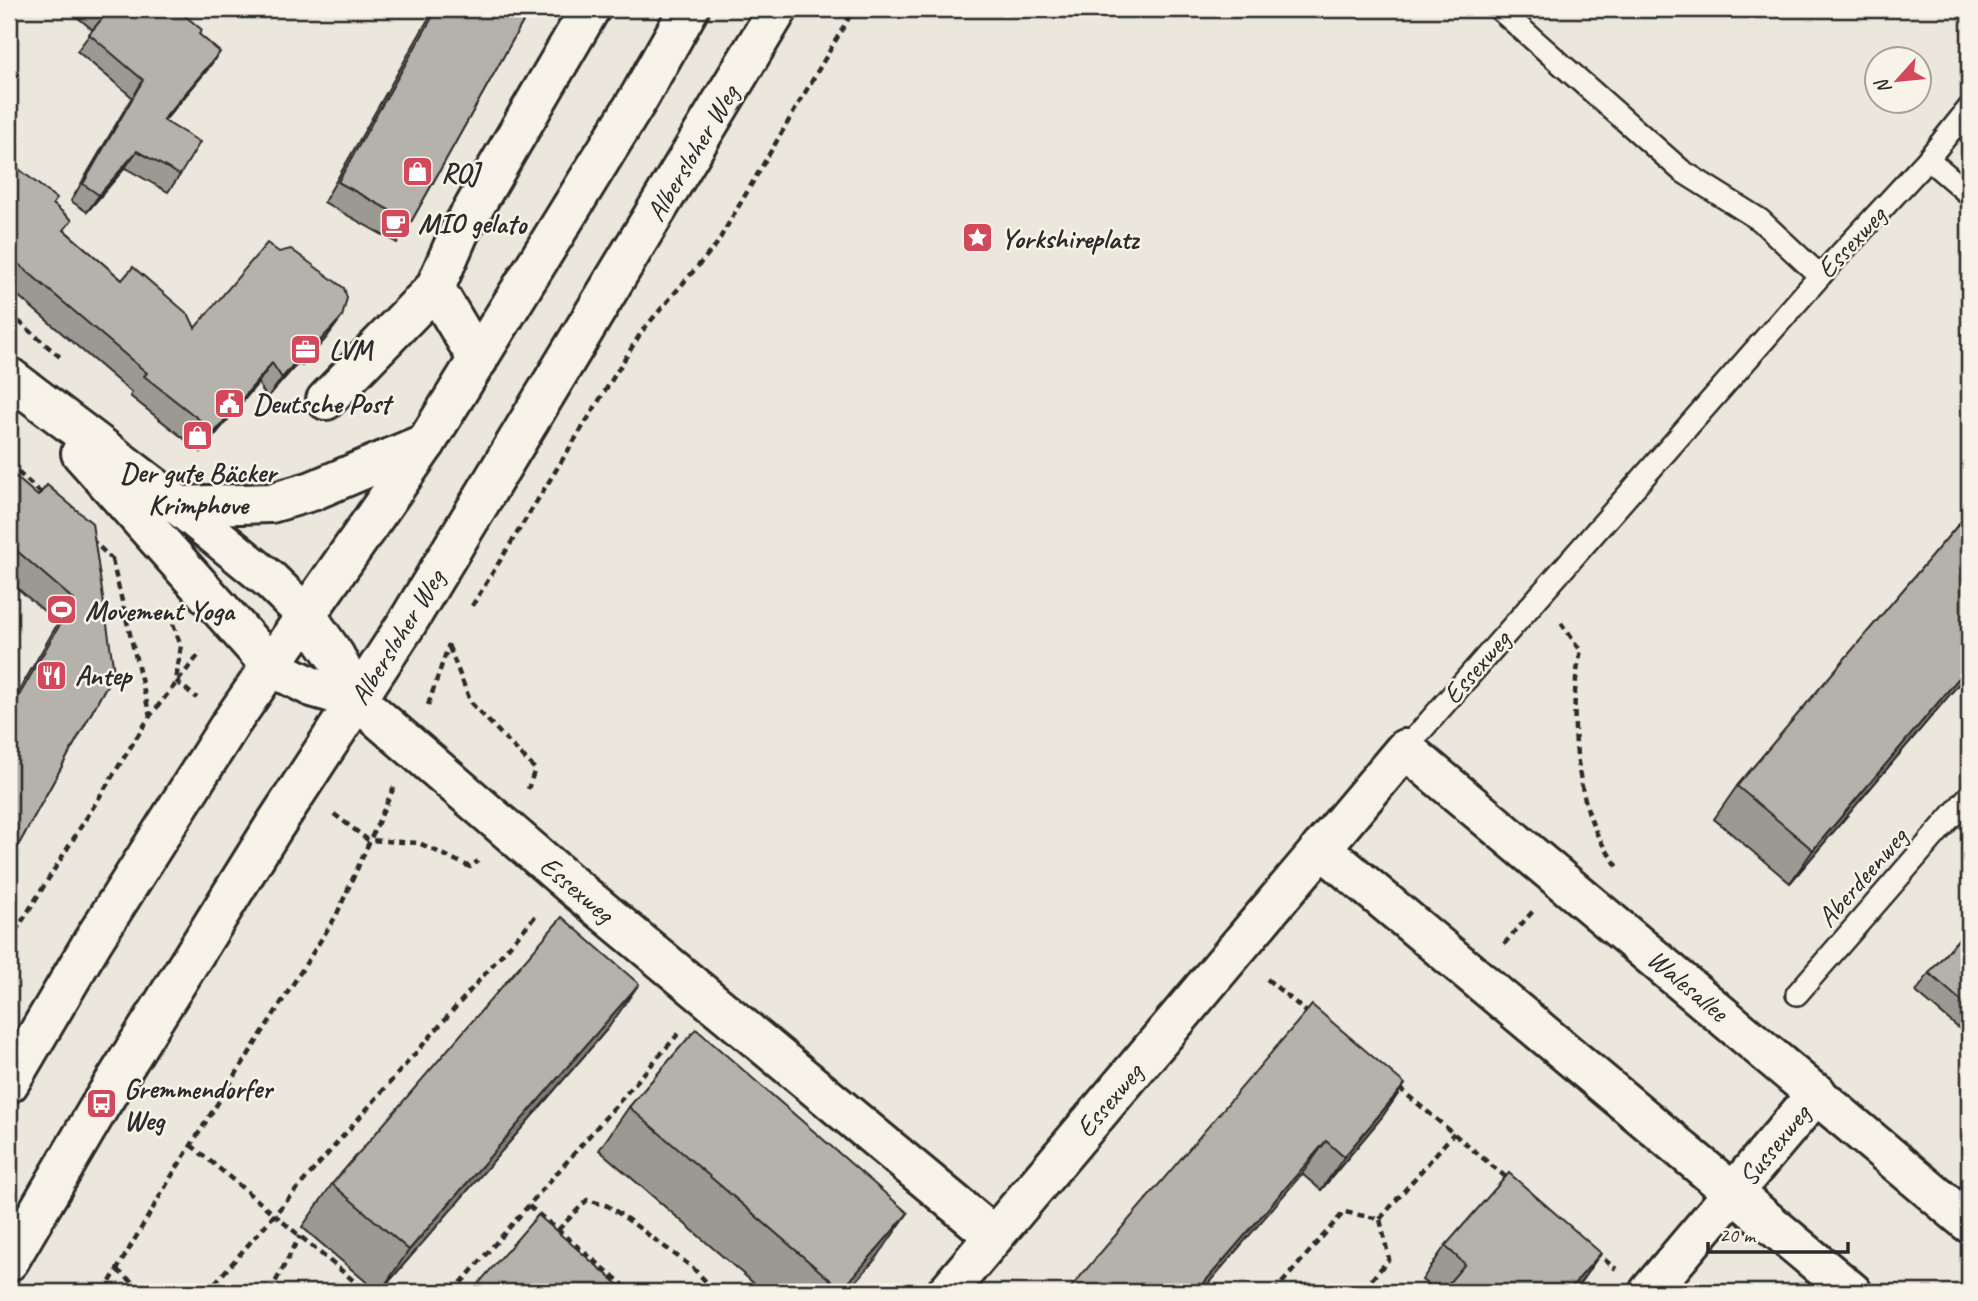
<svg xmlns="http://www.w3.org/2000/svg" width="1978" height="1301" viewBox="0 0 1978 1301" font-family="Caveat,sans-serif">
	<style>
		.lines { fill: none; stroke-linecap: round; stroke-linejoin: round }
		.service-casing { stroke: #2b2b2b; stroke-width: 26 }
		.minor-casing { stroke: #2b2b2b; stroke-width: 44 }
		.tertiary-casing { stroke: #2b2b2b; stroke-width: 44 }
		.secondary-casing { stroke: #2b2b2b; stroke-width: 44 }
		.path { stroke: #2b2b2b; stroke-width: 4.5; stroke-dasharray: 7 5; stroke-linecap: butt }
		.service { stroke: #f7f3e8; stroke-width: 21 }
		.minor { stroke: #f7f3e8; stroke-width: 38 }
		.tertiary { stroke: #f7f3e8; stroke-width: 38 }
		.secondary { stroke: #f7f3e8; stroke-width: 38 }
		.wall { fill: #9c9993; stroke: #2b2b2b; stroke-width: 2 }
		.shaded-wall { fill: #7f7d78; stroke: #2b2b2b; stroke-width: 2 }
		.building { fill: #b5b2ab; stroke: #2b2b2b; stroke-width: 2 }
		.labels { text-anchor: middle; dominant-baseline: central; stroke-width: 5; stroke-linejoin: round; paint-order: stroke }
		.street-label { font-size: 28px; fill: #2b2b2b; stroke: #f7f3e8 }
		.poi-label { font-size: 28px; font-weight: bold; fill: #2b2b2b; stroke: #f7f3e8; text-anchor: start }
	</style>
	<rect width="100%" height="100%" fill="#ebe7dd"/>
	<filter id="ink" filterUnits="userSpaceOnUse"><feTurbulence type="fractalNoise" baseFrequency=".0143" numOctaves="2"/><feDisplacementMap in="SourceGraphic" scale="14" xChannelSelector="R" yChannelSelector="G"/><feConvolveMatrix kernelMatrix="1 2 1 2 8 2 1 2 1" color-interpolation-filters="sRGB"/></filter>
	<g filter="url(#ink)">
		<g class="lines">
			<defs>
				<g id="service">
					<polyline points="1499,9 1682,171 1760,220 1820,276"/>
					<polyline points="1928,159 1969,194"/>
					<polyline points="1405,749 1820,276 1928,159 1969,108"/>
					<polyline points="1797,994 1969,796"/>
				</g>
				<g id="minor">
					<polyline points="435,288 478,360"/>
					<polyline points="326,400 435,288 459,233 590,9"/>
					<polyline points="357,700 569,883 994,1236"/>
					<polyline points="1321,848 1852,1292"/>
					<polyline points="947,1292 1405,749 1969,1223"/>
					<polyline points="1649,1292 1817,1093"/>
				</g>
				<g id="tertiary">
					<polyline points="9,377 179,506 270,580 307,616 335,656 357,700"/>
					<polyline points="81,453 272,667 312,687 357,700"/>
					<polyline points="179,506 271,503 312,491 426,443"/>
				</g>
				<g id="secondary">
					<polyline points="9,1083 93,941 231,723 426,443 640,96 689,9"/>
					<polyline points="9,1261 101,1104 273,828 409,620 778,9"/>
				</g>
			</defs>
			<use href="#service" class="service-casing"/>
			<use href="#minor" class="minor-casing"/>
			<use href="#tertiary" class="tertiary-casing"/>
			<use href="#secondary" class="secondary-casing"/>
			<g class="path">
				<polyline points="9,313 60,357"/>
				<polyline points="9,464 43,495"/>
				<polyline points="91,539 115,562"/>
				<polyline points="112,560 150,716"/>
				<polyline points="472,606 642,331 716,245 854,9"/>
				<path d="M 1561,623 L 1581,651 C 1568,699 1575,793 1599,838 C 1605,849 1613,860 1620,870"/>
				<polyline points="173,624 181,646 176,680"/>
				<polyline points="449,647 471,703 535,769 528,789"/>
				<polyline points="176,681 197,698"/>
				<polyline points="428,705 449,644"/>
				<polyline points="334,814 368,840 419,843 470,867 478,861"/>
				<polyline points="9,942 150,716 201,652"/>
				<polyline points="1504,944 1533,911"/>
				<polyline points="1267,979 1309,1014"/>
				<polyline points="1399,1088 1508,1179"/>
				<polyline points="191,1145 367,1292"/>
				<polyline points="529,1206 632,1292"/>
				<polyline points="1380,1219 1454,1133"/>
				<polyline points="558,1230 587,1200 608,1206 623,1216 692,1267 716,1292"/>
				<polyline points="1595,1252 1616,1269"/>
				<polyline points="117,1270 145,1292"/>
				<polyline points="104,1292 171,1177 336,916 394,787"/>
				<polyline points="207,1292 538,913"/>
				<polyline points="270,1292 300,1236"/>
				<polyline points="453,1292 680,1032"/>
				<polyline points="1274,1292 1344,1212 1380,1219 1389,1259 1361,1292"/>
			</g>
			<use href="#service" class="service"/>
			<use href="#minor" class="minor"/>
			<use href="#tertiary" class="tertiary"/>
			<use href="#secondary" class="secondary"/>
		</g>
		<g class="wall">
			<polygon points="67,9 177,9 199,34 208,69 164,121 180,175 168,192 125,168 87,212 71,201 132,97 77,51 93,30"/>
			<polygon points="434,9 530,9 411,222 397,243 324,202"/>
			<polygon points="9,166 53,204 65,231 122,280 195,328 327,337 302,366 298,363 267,398 258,383 201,452 130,396 132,393 9,288"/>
			<polygon points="9,471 114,672 9,862 9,708 58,623 9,581"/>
			<polygon points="1969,512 1969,672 1790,883 1714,819 1737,786"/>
			<polygon points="1969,927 1969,1037 1916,992 1929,973"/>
			<polygon points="609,1027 380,1292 378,1292 302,1227 332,1184"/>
			<polygon points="1405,1084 1382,1117 1321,1190 1302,1174 1067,1292"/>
			<polygon points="629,1107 878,1256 847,1292 764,1292 599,1150"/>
			<polygon points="1445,1246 1578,1286 1572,1292 1437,1292 1422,1280"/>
		</g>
		<g class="shaded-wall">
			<polygon points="220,52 208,69 151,137 163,120"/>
			<polygon points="137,151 125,168 87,212 99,195"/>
			<polygon points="342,317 327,337 302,366 316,345"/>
			<polygon points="312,342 298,363 267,398 282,378"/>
			<polygon points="272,363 258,383 201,452 215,432"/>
			<polygon points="1969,666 1969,672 1790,883 1813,850"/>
			<polygon points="639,984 609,1027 380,1292 409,1250"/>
			<polygon points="1405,1084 1382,1117 1321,1190 1344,1157"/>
			<polygon points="1326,1141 1302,1174 1201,1292 1196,1292"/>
			<polygon points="908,1213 878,1256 847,1292 840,1292"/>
			<polygon points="1601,1253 1578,1286 1572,1292 1567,1292"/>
		</g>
		<g class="building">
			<polygon points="100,9 177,9 202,30 199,34 220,52 163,120 200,142 180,175 137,151 99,195 83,184 143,80 89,34 106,14"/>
			<polygon points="437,9 530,9 411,222 338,182"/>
			<polygon points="9,166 13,170 15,166 57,199 53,204 72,220 64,230 122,280 133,267 189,315 195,328 267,243 279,252 291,249 344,288 347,298 342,317 316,345 312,342 282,378 272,363 215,432 144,376 147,373 9,256"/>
			<polygon points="9,471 38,496 47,485 92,523 114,672 9,862 9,713 74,600 9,544"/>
			<polygon points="1969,512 1969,666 1813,850 1737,786"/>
			<polygon points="562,917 639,984 409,1250 332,1184"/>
			<polygon points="1969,927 1969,1008 1929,973"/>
			<polygon points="1312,1005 1405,1084 1344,1157 1326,1141 1196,1292 1067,1292"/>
			<polygon points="696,1029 908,1213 842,1290 629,1107"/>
			<polygon points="1509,1173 1601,1253 1567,1292 1441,1292 1465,1264 1445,1246"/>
			<polygon points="538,1215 627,1292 471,1292"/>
		</g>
	</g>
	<defs>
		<symbol id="shop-square" viewBox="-11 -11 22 22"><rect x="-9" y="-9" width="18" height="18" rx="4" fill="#d1495b" stroke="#f7f3e8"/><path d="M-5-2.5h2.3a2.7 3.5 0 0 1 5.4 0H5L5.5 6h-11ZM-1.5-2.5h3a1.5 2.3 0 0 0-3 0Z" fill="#fff"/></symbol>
		<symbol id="cafe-square" viewBox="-11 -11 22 22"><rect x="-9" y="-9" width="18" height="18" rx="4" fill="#d1495b" stroke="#f7f3e8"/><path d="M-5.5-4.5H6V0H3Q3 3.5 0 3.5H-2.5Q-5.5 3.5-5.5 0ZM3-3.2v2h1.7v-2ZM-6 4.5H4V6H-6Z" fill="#fff"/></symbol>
		<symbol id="sight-square" viewBox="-11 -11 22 22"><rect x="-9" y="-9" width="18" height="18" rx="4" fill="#d1495b" stroke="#f7f3e8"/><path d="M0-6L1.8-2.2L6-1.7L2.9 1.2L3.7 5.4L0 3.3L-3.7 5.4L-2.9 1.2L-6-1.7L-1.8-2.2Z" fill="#fff"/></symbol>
		<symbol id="office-square" viewBox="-11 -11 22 22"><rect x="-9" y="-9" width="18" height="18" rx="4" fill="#d1495b" stroke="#f7f3e8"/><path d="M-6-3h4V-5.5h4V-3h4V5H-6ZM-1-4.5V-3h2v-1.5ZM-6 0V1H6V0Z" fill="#fff"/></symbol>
		<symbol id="civic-square" viewBox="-11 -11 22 22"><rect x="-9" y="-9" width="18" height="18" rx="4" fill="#d1495b" stroke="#f7f3e8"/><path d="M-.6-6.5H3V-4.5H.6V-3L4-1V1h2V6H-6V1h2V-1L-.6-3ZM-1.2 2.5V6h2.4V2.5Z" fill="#fff"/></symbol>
		<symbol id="stadium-square" viewBox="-11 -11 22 22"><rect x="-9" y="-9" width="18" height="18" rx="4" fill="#d1495b" stroke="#f7f3e8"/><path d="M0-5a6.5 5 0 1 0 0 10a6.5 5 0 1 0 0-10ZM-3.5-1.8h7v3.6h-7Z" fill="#fff"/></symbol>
		<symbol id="restaurant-square" viewBox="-11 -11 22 22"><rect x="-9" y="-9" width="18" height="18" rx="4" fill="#d1495b" stroke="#f7f3e8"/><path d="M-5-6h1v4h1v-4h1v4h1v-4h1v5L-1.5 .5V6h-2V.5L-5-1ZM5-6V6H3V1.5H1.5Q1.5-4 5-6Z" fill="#fff"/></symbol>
		<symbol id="bus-square" viewBox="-11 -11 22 22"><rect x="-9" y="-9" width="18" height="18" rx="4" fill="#d1495b" stroke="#f7f3e8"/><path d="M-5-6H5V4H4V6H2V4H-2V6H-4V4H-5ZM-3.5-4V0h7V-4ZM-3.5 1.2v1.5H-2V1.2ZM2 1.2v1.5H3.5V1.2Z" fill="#fff"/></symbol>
	</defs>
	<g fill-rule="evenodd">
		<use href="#shop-square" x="400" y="154" width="35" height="35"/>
		<use href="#cafe-square" x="378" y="206" width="35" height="35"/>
		<use href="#sight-square" x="960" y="220" width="35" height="35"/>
		<use href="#office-square" x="288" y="332" width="35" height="35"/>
		<use href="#civic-square" x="212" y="386" width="35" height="35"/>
		<use href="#shop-square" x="180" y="418" width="35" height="35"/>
		<use href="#stadium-square" x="44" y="592" width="35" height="35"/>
		<use href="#restaurant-square" x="34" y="658" width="35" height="35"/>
		<use href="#bus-square" x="84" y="1086" width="35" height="35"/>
	</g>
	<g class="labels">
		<g class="street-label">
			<text transform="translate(692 153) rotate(-59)">Albersloher Weg</text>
			<text transform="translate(1851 242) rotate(-47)">Essexweg</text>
			<text transform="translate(397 637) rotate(-58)">Albersloher Weg</text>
			<text transform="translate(1476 667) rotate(-49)">Essexweg</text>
			<text transform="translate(1862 877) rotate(-49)">Aberdeenweg</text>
			<text transform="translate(577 889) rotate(40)">Essexweg</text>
			<text transform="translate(1688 985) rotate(40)">Walesallee</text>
			<text transform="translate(1109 1100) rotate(-50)">Essexweg</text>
			<text transform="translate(1774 1145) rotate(-51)">Sussexweg</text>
		</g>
		<g class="poi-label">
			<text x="441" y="172">ROJ</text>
			<text x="418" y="223">MIO gelato</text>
			<text x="1001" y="238">Yorkshireplatz</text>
			<text x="329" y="349">LVM</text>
			<text x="253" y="403">Deutsche Post</text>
			<text x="198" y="472" text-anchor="middle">Der gute Bäcker<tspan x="198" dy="32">Krimphove</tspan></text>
			<text x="85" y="610">Movement Yoga</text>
			<text x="75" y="675">Antep</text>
			<text x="124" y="1088">Gremmendorfer<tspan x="124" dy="32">Weg</tspan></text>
		</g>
	</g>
	<rect width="1978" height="1301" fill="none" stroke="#f7f3e8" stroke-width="35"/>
	<rect x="18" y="18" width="1943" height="1266" fill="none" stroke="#2b2b2b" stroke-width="2.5" filter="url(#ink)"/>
	<g transform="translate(1898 80) rotate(243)"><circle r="33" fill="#f7f3e8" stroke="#a5a39c" stroke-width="2"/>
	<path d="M0-5L12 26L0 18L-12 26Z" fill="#d1495b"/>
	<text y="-10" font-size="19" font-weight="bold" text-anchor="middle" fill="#2b2b2b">N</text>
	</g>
	<path d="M1708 1242v10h140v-10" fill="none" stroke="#2b2b2b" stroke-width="3.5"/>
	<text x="1719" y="1242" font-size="21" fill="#2b2b2b" stroke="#f7f3e8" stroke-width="5" paint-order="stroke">20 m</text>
</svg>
